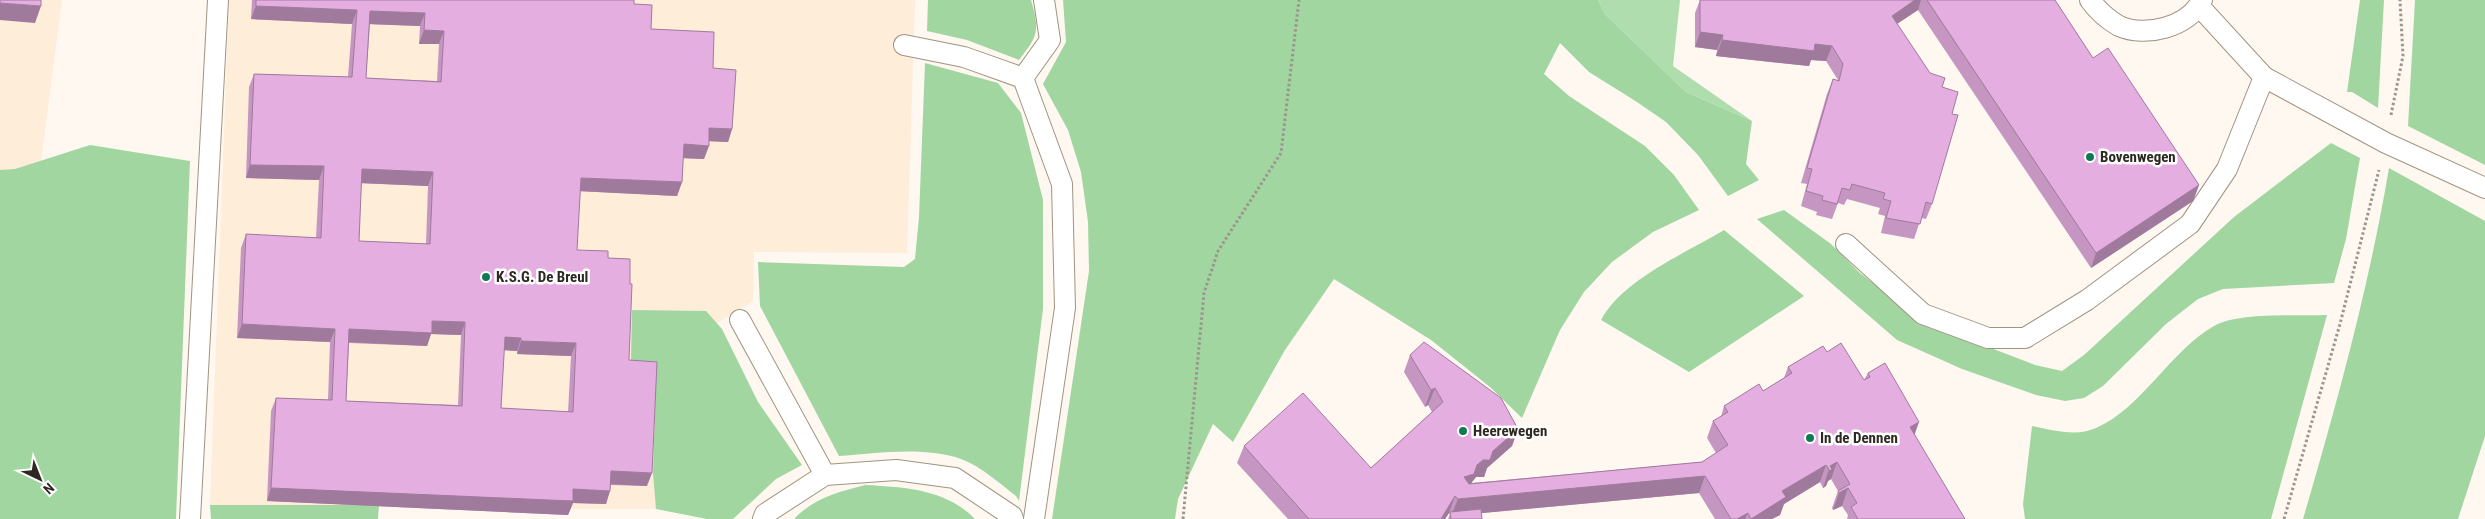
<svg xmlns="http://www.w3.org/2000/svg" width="2485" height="519" viewBox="0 0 2485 519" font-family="'Roboto Condensed',sans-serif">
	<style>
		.built { fill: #fdedd9 }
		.green { fill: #afddae }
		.forest { fill: #a1d6a1 }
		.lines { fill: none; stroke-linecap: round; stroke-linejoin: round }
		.service-casing { stroke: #a19381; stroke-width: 22 }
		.path { stroke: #9a958d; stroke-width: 3; stroke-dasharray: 2.5 2.5; stroke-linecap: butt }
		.service { stroke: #fff; stroke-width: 20 }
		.wall { fill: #c596c1; fill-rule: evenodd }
		.shaded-wall { fill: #a07a9d }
		.building { fill: #e5aee0; stroke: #a07a9d; fill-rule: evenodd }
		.poi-dot { fill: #107a54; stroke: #fff; stroke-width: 2 }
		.labels { text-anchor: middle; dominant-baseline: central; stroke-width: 5; stroke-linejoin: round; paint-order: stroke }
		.poi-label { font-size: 15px; font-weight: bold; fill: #2d2821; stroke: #fff; text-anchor: start }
	</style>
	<rect width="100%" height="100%" fill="#fef8f0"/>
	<g class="built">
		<polygon points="0,0 62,0 37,192 0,192"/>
		<polygon points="229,0 915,0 907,253 754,252 753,301 711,327 704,509 562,509 379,505 210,505"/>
	</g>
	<polygon class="green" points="1598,0 1680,0 1673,66 1752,121 1686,92 1605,14"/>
	<g class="forest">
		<path d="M 928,0 L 1031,0 C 1040,31 1038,36 1019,60 L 967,40 L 927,31 Z"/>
		<polygon points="1063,0 1598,0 1605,14 1686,92 1752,121 1746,164 1759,180 1728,196 1698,155 1666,122 1637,102 1589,72 1560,43 1544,74 1569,96 1645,146 1674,175 1699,210 1653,232 1612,262 1584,292 1560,330 1522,418 1490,387 1431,340 1334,279 1285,350 1233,442 1213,424 1178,499 1175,519 1052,519 1089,271 1088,222 1081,172 1068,130 1043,84 1066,42"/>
		<polygon points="2360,0 2384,0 2378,108 2352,92 2347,92"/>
		<polygon points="2415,0 2485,0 2485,165 2408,126"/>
		<path d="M 925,63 L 998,83 L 1021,113 L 1043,200 L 1043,309 L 1019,501 L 1016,496 C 999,483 982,467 961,459 C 927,446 875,453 839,456 L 760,306 L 758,262 L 904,267 L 915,259 L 919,217 Z"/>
		<polygon points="2331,143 2360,158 2346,239 2334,283 2223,289 2198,299 2166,324 2103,386 2084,398 2065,401 2036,395 1962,369 1897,340 1757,219 1784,210 1831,244 1860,273 1930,328 1970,340 2035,365 2062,371 2084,355 2234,217"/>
		<polygon points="90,145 190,161 176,519 0,519 0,170 15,169"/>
		<path d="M 2389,168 L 2485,221 L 2485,436 L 2458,519 L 2303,519 C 2337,403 2369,287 2389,168 Z"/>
		<path d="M 1724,230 L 1804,296 L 1689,372 L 1601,320 C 1622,280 1686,253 1724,230 Z"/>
		<polygon points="632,310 706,311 722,329 758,402 802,465 776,479 733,519 707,519 656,509 653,473 655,410 630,409"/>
		<path d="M 2327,315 L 2271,519 L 2025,519 L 2023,504 L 2032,426 C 2052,430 2076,437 2096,428 C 2142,408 2170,351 2214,326 C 2237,312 2298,316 2327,315 Z"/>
		<path d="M 865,485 C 904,487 946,489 975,519 L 794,519 C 814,498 838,492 865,485 Z"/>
		<polygon points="210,505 379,505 378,519 211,519"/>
	</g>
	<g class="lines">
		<defs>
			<g id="service">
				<path d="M 2090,0 C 2098,11 2107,19 2119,26 C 2145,38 2189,27 2202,0"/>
				<polyline points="2199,6 2264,77 2386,143 2485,188"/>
				<polyline points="904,45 964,57 1023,78"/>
				<polyline points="1846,244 1923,314 1988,338 2025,338 2087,300 2190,224 2227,169 2264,77"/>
				<polyline points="740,320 825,475"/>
				<polyline points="190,519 218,0"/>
				<polyline points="763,519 765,514 825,475 896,470 955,478 1012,516 1013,519"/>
				<polyline points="1034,519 1065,308 1062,184 1023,78 1050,40 1044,0"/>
			</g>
		</defs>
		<use href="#service" class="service-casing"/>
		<g class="path">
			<polyline points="2391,115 2403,56 2400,0"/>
			<polyline points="1183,519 1204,293 1218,251 1281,153 1299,0"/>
			<polyline points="2284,519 2340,324 2379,170"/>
		</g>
		<use href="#service" class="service"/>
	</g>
	<g class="wall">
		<path d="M 252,0 L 634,0 L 634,4 L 651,29 L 713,68 L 732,129 L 728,142 L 709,141 L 704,159 L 683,158 L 682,182 L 677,196 L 580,191 L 577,250 L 608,258 L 629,360 L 647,486 L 611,485 L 606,504 L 573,503 L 568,515 L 267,501 L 271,411 L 276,398 L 328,400 L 330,342 L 237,338 L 241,248 L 246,234 L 316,238 L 319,180 L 246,178 L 249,87 L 254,74 L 348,77 L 352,24 L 251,19 ZM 370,24 L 420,26 L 419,44 L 439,44 L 437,81 L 366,78 ZM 361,183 L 428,186 L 426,244 L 359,241 ZM 431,334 L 461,335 L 458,405 L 346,401 L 349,343 L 427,346 ZM 504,350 L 517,351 L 517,354 L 571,356 L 568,412 L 501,408 Z"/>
		<polygon points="1700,0 2055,0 2093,58 2199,185 2193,201 2091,268 1918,10 1897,24 1930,73 1942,87 1952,114 1932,204 1926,219 1921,218 1914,239 1881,233 1885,216 1878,214 1880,208 1847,199 1844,205 1838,203 1832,219 1816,215 1817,212 1801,206 1807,184 1801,183 1827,94 1833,79 1838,80 1826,61 1811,60 1809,66 1716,56 1717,50 1695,47 1695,13"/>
		<polygon points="1827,352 1864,380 1868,373 1914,435 1965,519 1847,519 1848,515 1842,506 1833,510 1832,508 1838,491 1831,479 1828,481 1826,486 1823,488 1820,482 1784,504 1780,515 1772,519 1715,519 1699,493 1481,513 1482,519 1448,519 1450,514 1449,513 1445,519 1288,519 1237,463 1244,446 1371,468 1432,412 1428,405 1425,407 1404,372 1410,355 1518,429 1512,446 1487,468 1484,477 1476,477 1472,482 1471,483 1702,462 1716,453 1707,438 1713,421 1721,417 1724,406 1763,391 1784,378 1788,367"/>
	</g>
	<g class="shaded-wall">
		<polygon points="1915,0 1921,0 1918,10 1886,31 1892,16"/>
		<polygon points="0,3 41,6 35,23 0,20"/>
		<polygon points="256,6 357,10 352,24 251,19"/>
		<polygon points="370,11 425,13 420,26 366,24"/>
		<polygon points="424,30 444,31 439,44 419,44"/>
		<polygon points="1700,32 1723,35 1717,50 1695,47"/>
		<polygon points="1722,40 1815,44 1832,46 1826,61 1811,60 1809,66 1716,56"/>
		<polygon points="709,128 732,129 728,142 704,141"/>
		<polygon points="684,144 709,146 704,159 679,158"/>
		<polygon points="250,165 324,166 319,180 246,178"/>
		<polygon points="362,169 433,172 428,186 357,183"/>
		<polygon points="581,178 682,182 677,196 576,191"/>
		<polygon points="2199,185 2193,201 2091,268 2096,253"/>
		<polygon points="432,321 465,322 461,335 431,334 427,346 345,342 349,329"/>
		<polygon points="242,324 335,329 330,342 237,338"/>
		<polygon points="505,337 521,338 517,351 500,350"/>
		<polygon points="521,341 576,343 571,356 517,354"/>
		<polygon points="1435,388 1428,405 1425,407 1431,390"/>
		<polygon points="1919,422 1913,439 1910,427"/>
		<polygon points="1518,429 1512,446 1487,468 1484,477 1476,477 1472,482 1468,491 1464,477"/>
		<polygon points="1837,462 1831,479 1828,481 1826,486 1823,488 1830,466"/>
		<polygon points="1826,465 1820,482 1784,504 1780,515 1772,519 1751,519 1782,491"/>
		<polygon points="611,471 652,473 647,486 607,484"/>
		<polygon points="1705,476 1699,493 1451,516 1458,499"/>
		<polygon points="271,488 573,489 610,491 606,504 573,503 568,515 267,501"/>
		<polygon points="1848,488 1842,506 1833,510 1839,493"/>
		<polygon points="1455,496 1449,513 1445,519 1441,519"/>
		<polygon points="1748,513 1745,519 1737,519"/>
	</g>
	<g class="building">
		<polygon points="0,0 41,0 41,6 0,3"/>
		<path d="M 256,0 L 634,0 L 634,4 L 652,5 L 651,29 L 714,32 L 713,68 L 736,70 L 732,129 L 709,128 L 709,146 L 684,144 L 682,182 L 581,178 L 577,250 L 608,251 L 608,258 L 630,259 L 630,284 L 632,284 L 629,360 L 657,362 L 652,473 L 611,471 L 610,491 L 573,489 L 573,501 L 271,488 L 276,398 L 332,400 L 335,329 L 242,324 L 246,234 L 321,238 L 324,166 L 250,165 L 254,74 L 352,77 L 357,10 L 256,6 ZM 370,11 L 425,13 L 424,30 L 444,31 L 441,82 L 366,78 ZM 362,169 L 433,172 L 430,244 L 359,241 ZM 432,321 L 465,322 L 462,406 L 346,401 L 349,329 L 432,333 ZM 505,337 L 521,338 L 521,341 L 576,343 L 573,412 L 501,408 Z"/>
		<polygon points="1700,0 1915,0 1892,16 1930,73 1945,78 1942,87 1958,92 1952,114 1958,115 1932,204 1926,202 1920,224 1886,218 1891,201 1883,199 1885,193 1852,184 1850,190 1842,188 1837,204 1822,200 1823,196 1806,191 1812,169 1807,168 1833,79 1839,81 1843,64 1832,46 1815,44 1814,51 1722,40 1723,35 1700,32"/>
		<polygon points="1927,0 2055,0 2093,58 2108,48 2199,185 2096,253"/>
		<polygon points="1424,342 1501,398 1518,429 1493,451 1490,460 1483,460 1477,465 1474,474 1464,477 1469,484 1702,462 1728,445 1713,421 1728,412 1724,406 1759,384 1763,391 1792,373 1788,367 1823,346 1827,352 1841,343 1864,380 1870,377 1868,373 1885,363 1919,422 1910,427 1965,519 1858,519 1851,507 1857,503 1848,488 1839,493 1838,491 1850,484 1837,462 1830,466 1832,469 1830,471 1826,465 1782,491 1786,497 1751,519 1748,513 1737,519 1731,519 1705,476 1458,499 1455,496 1441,519 1309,519 1244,446 1303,393 1371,468 1443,402 1435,388 1431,390 1410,355"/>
		<polygon points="1481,509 1482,519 1451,519 1450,512"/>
	</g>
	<g class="poi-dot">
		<circle cx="2090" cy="157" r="5"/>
		<circle cx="486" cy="277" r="5"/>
		<circle cx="1463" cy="431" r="5"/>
		<circle cx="1810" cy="438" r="5"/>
	</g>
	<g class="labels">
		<g class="poi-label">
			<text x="2100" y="157">Bovenwegen</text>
			<text x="496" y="277">K.S.G. De Breul</text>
			<text x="1473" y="431">Heerewegen</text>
			<text x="1820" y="438">In de Dennen</text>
		</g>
	</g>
	<g transform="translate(40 479) rotate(137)" stroke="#ffffff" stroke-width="4" paint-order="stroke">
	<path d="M0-4L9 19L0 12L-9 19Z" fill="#2d2821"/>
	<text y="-8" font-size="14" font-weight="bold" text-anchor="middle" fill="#2d2821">N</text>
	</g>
</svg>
